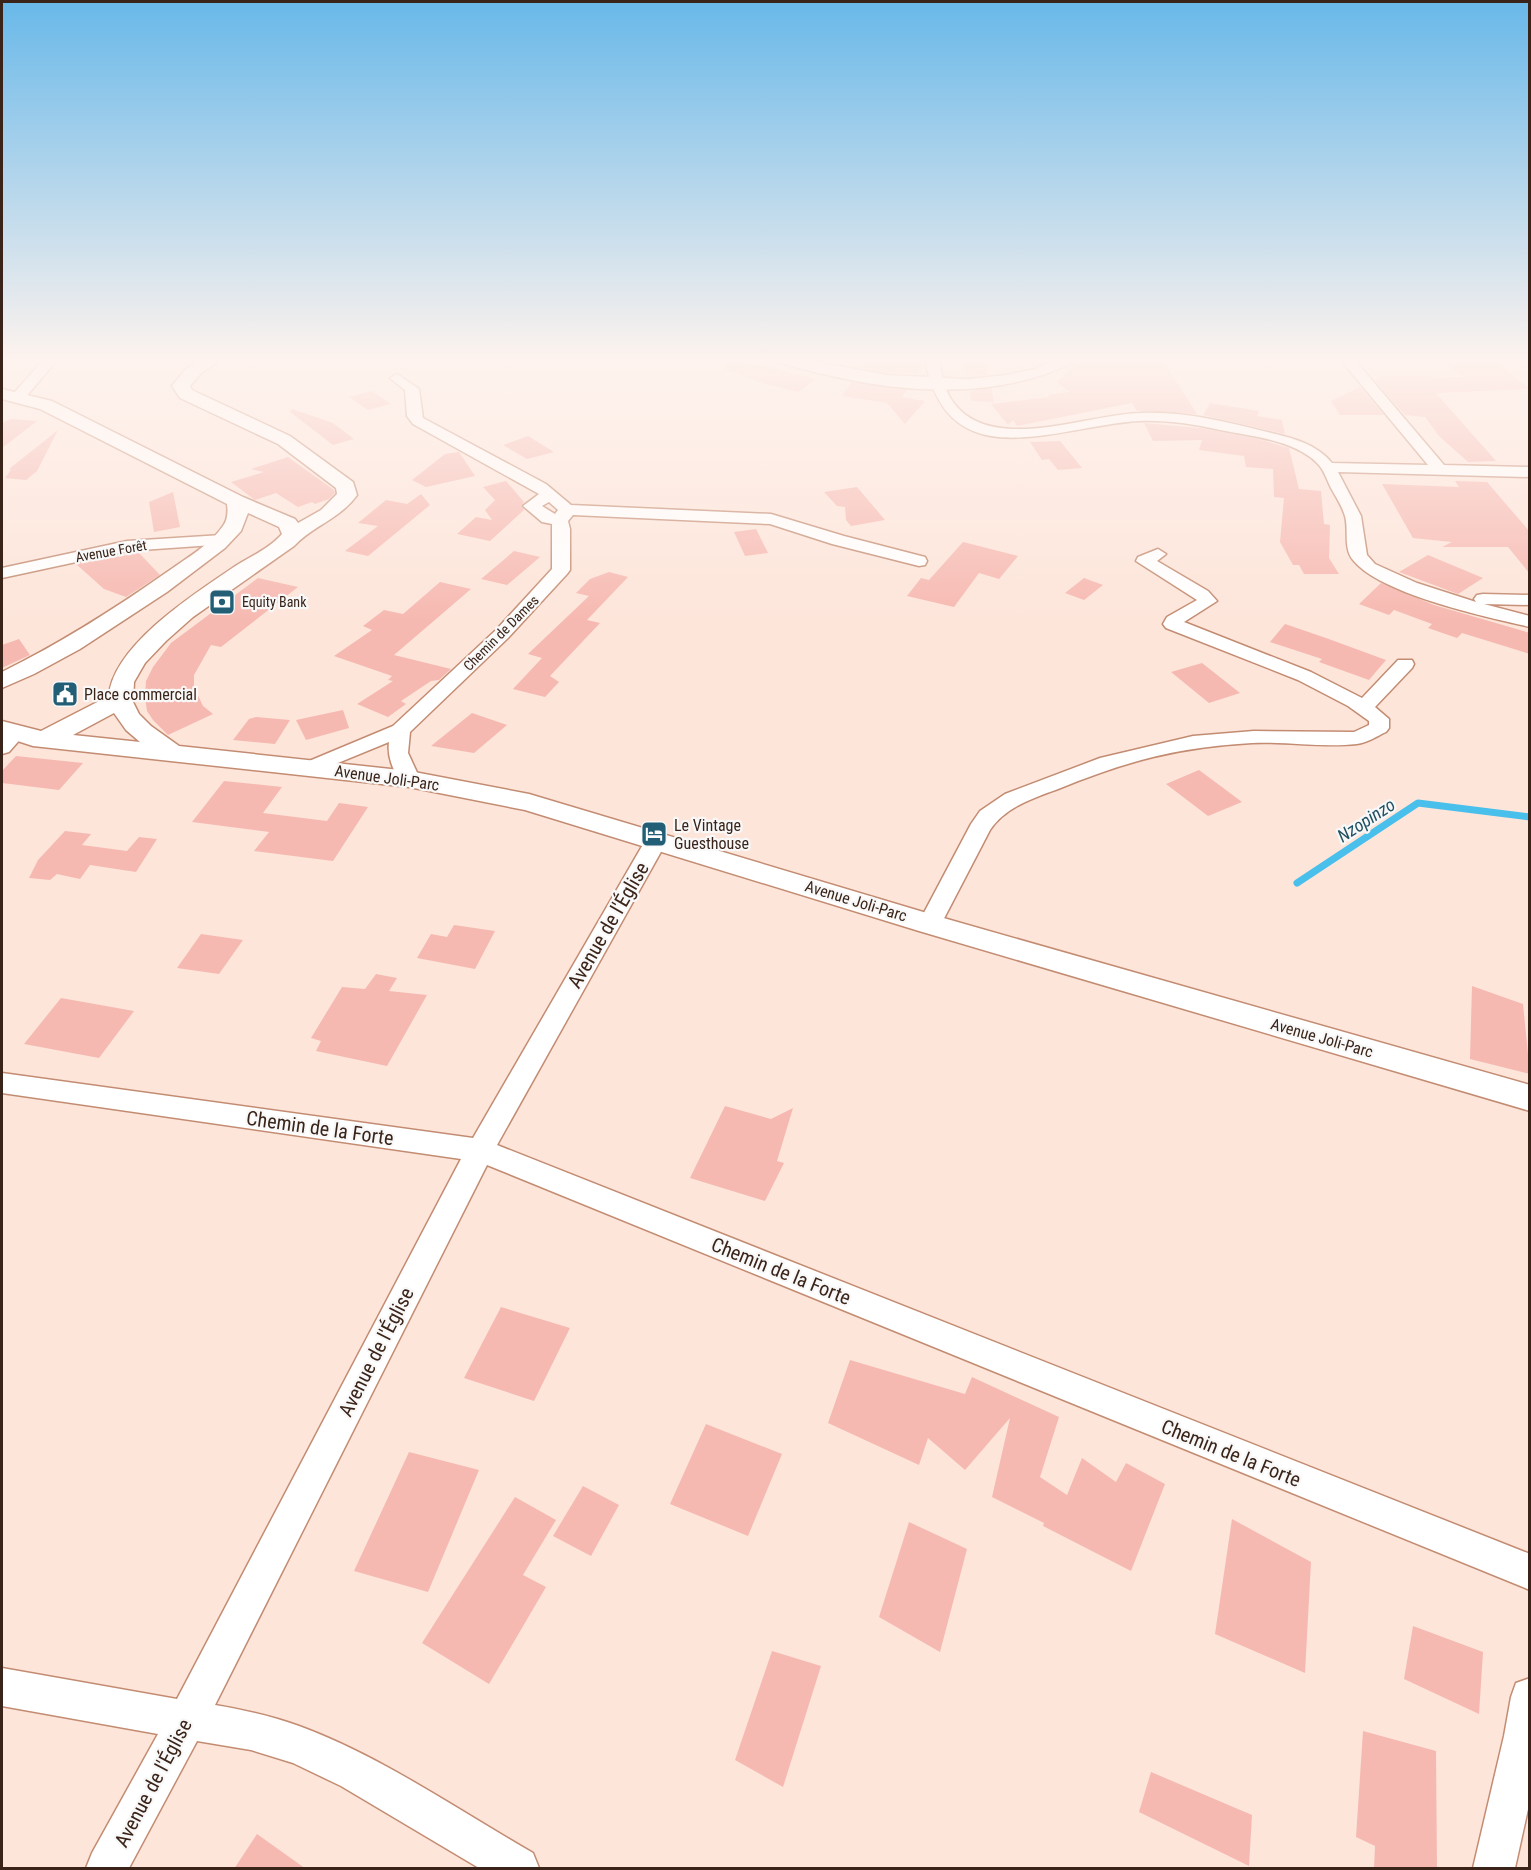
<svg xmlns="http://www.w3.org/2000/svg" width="1531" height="1870" viewBox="0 0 1531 1870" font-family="'Roboto Condensed',sans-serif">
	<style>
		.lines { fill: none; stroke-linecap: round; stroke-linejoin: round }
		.stream { stroke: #49bfeb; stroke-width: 7 }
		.building { fill: #f6b9b1 }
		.minor-casing { stroke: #c38c72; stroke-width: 3 }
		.tertiary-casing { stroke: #c38c72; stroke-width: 3 }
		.minor { fill: #fff; fill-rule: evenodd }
		.tertiary { fill: #fff; fill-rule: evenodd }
		.labels { text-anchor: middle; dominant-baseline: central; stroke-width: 4.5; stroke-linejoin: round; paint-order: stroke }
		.far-street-label { font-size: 14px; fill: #3a2419; stroke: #f8f8f8 }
		.far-poi-label { font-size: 14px; fill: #3a2419; stroke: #f8f8f8; text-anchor: start }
		.poi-label { font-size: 16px; fill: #3a2419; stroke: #f8f8f8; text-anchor: start }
		.street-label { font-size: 16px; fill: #3a2419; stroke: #f8f8f8 }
		.water-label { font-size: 18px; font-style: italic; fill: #205063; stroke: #f8f8f8 }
		.near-street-label { font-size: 20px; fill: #3a2419; stroke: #f8f8f8 }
	</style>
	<rect width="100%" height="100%" fill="#fde5da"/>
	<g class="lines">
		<polyline class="stream" points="1297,883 1418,803 1530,817"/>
	</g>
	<g class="building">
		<polygon points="728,359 732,359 817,379 798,392 765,384 725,369"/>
		<polygon points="868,359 923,359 924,363 917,374 887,373 862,368"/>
		<polygon points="964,359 979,359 986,366 988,375 967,377"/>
		<polygon points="1083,359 1162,359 1197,414 1137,411 1132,403 1017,426 1013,420 1008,425 991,404 1050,397 1048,395 1070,392 1056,382"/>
		<polygon points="1493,359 1530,389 1436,393 1496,461 1468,462 1439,436 1425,417 1405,415 1374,380 1381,376 1462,377 1443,361"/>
		<polygon points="851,382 907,390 902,397 925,401 905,424 887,403 842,396"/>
		<polygon points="1360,387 1384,415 1340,415 1331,401"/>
		<polygon points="991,388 994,402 971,401 970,391"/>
		<polygon points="372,391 391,404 368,410 349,397"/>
		<polygon points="1210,403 1259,411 1257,416 1282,420 1285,434 1203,415"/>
		<polygon points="292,409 333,423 354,439 333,445 290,412"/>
		<polygon points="11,419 37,421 2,448 2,423"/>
		<polygon points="1144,423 1200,428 1258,439 1289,448 1299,489 1321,491 1324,524 1330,525 1329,558 1339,574 1304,574 1299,565 1293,565 1280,542 1284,498 1274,497 1273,469 1246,467 1244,456 1199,450 1202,440 1153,441"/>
		<polygon points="58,430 37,471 26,480 5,478 11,470 9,469"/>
		<polygon points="528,436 554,452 527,459 503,445"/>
		<polygon points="1060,441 1082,468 1058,470 1049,459 1042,460 1030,442"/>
		<polygon points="459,452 475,476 426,487 412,480 445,454"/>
		<polygon points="288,457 334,490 335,493 329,499 315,504 312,502 298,507 276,493 255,500 231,482 264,472 251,469"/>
		<polygon points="506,481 524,502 521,506 524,510 490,541 457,534 476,517 492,520 485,510 495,500 483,487"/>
		<polygon points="1455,481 1487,482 1530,532 1530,574 1508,547 1442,547 1452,542 1413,538 1382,484 1459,487"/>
		<polygon points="857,487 885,520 851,526 846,520 845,507 837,506 824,492"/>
		<polygon points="173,492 180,527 154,532 149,502"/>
		<polygon points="421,494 430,505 368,556 345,551 378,526 358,523 386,500 407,504"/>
		<polygon points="756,529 768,553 745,556 734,532"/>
		<polygon points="963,542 1018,556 999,579 979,573 954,607 907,596 921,578 929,580"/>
		<polygon points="514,551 540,557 507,585 481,579"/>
		<polygon points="139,553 160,575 126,597 104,589 76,564"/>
		<polygon points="1428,555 1483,578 1458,594 1399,572"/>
		<polygon points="609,572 628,577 587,620 600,623 550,676 559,682 545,697 513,689 542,658 528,654 589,596 576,593 590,579"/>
		<polygon points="258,578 298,587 221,647 211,645 194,675 194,687 203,706 213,714 168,735 153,720 147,711 145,696 146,681 153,667 171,643"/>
		<polygon points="1084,578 1103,585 1084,600 1065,593"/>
		<polygon points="440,582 471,589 394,655 451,669 439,680 431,681 401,701 406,704 388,717 357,704 393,681 388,680 392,676 334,656 372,630 363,626 384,610 403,614"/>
		<polygon points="1381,583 1434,605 1530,633 1530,654 1462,633 1457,638 1428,628 1432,624 1394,610 1389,615 1359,604"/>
		<polygon points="1285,624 1326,638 1386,660 1369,680 1319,662 1322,659 1270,642"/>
		<polygon points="19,639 30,655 2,668 2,645"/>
		<polygon points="1202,663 1240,693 1209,703 1171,672"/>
		<polygon points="343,710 349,728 306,740 296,720"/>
		<polygon points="472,713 507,725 474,753 431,746"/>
		<polygon points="256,717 290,720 275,744 233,740 249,719"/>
		<polygon points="16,756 83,763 59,790 2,783 2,771"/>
		<polygon points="1199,770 1242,802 1208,816 1166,784"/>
		<polygon points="224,781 282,787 263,813 327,821 339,803 368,807 333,861 254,851 269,832 192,822"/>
		<polygon points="65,831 91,834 82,845 127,851 139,837 157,839 136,872 90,865 80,879 57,874 50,880 29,878 38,860"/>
		<polygon points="454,925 495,931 475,969 417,958 431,934 447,937"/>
		<polygon points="201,934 243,940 219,974 177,968"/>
		<polygon points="376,974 397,978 389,991 427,995 387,1066 316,1051 321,1041 311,1038 342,987 365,989"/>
		<polygon points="1472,986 1523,1004 1530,1074 1470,1059"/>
		<polygon points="61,998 134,1011 99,1058 24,1044"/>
		<polygon points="725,1106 771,1119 793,1108 777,1161 784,1163 765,1201 690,1178"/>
		<polygon points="501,1307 570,1328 534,1401 464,1378"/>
		<polygon points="850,1360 965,1394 972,1377 1059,1417 1040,1477 1067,1495 1082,1458 1116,1482 1126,1463 1165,1484 1131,1571 1043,1526 1044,1523 992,1497 1010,1418 965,1470 928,1438 919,1465 828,1423"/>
		<polygon points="706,1424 782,1454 748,1536 670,1504"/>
		<polygon points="409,1452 479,1470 428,1592 354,1571"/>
		<polygon points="583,1486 619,1505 591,1556 553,1536"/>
		<polygon points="515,1497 556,1520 523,1575 546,1587 489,1684 422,1643"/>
		<polygon points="1232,1519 1311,1562 1305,1673 1215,1634"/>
		<polygon points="909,1522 967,1549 940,1652 879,1617"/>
		<polygon points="1413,1626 1483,1652 1479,1714 1404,1679"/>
		<polygon points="772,1651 821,1666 783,1787 735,1760"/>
		<polygon points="1363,1731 1436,1751 1437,1869 1374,1869 1375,1846 1356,1837"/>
		<polygon points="1151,1772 1252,1815 1249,1866 1139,1812"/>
		<polygon points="257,1834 306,1869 234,1869"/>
	</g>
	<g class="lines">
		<defs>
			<g id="minor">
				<polygon points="44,359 58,359 24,399 14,399 12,396 14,393"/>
				<path d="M 925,359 L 939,359 C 941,373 944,390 953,402 C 991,455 1087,414 1141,413 C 1182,411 1223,421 1263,431 C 1288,437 1315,442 1332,463 L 1428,465 L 1340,359 L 1354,359 L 1444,465 L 1530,467 L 1530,477 L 1338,472 L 1361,516 L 1367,555 L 1375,564 L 1417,583 L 1476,602 L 1474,599 L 1477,595 L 1483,594 L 1530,595 L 1530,605 L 1484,604 L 1530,616 L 1530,627 C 1486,617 1380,594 1353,560 C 1343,548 1349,530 1345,516 C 1342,506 1336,497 1331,488 C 1327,480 1324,470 1318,464 C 1296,440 1250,436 1220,430 C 1194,424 1166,420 1139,421 C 1056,426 947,481 925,359 Z"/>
				<path d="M 397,374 L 419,389 L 423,418 L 546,484 L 571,505 L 771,514 L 844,536 L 925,557 L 927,561 L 925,565 L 919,566 L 832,544 L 770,524 L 573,515 L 568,521 L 570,529 L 570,570 L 567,574 L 508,638 L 410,732 L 408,753 L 420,779 L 416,784 L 409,785 L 402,784 C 393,771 387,756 389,742 L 316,772 L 309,774 L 302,772 L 299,768 L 302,764 L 393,726 L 496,630 L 552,569 L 552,524 L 542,522 L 523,506 L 539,494 L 413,424 L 407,416 L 405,390 L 390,378 ZM 549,502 L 558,510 L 555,514 L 542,506 Z"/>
				<polygon points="222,535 230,540 228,544 127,551 2,578 2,568 127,541"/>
				<path d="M 1158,549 L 1166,554 L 1157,561 L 1208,591 L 1217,601 L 1184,622 L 1311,672 L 1362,698 L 1398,660 L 1412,660 L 1414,664 L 1412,668 L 1375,707 L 1389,719 L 1389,728 L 1386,732 C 1377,736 1367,743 1357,744 C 1322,748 1287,741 1252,743 C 1178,747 1127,761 1058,789 C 1034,798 1005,807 990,830 L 938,930 L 930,932 L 922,930 L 918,924 L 971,824 L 980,811 L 1005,794 L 1100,758 L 1193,736 L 1254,731 L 1354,732 L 1369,725 L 1369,721 L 1348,706 L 1298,680 L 1166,628 L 1163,624 L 1167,617 L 1197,600 L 1136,561 L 1138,557 Z"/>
				<polygon points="13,730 20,732 23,736 9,752 2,754 2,736 6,732"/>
				<path d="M 656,834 L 664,836 L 667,841 L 497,1145 L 1530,1554 L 1530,1590 L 487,1165 L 215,1705 C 244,1710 272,1716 299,1726 C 381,1756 458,1810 533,1853 L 539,1868 L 479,1868 L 341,1786 L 293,1763 L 251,1750 L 197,1741 L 129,1868 L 86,1868 L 92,1853 L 158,1734 L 2,1706 L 2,1668 L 177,1699 L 461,1159 L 2,1093 L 2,1073 L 473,1138 L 645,841 L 648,836 Z"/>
				<polygon points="1530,1678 1530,1800 1515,1868 1473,1868 1504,1736 1511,1697 1516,1683"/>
			</g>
			<g id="tertiary">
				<path d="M 201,359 L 222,359 L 201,373 L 190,386 L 192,390 L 290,436 L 353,482 L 357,495 C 339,520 312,526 294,546 L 193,617 L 166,641 L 145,663 L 134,682 L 133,702 L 139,714 L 151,726 L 179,746 L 409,771 L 529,794 L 940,917 L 1530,1085 L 1530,1111 L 919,931 L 525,810 L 409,787 L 33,746 L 2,736 L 2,721 L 41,731 L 109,696 C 113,645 197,592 237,565 C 252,556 271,547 282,534 L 279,527 L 248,513 L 241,531 L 225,548 L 167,592 L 80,649 L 34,674 L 2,688 L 2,672 C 61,643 116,608 170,570 C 188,557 210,545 223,526 C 228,519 228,512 227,504 L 40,409 L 2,399 L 2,389 L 52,401 L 243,497 L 295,519 L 298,523 L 321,510 L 337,494 L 336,488 L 278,444 L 180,398 L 172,386 L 185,370 ZM 114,713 L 126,730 L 140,742 L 73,735 Z"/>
				<path d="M 776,359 L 802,359 L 887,375 L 969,379 L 1007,375 L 1035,369 L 1055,359 L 1076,359 L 1074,362 C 983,407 872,390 778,362 Z"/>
			</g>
		</defs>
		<use href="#minor" class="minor-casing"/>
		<use href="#tertiary" class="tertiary-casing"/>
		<use href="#minor" class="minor"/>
		<use href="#tertiary" class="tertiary"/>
	</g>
	<linearGradient id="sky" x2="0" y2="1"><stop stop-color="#68b8e9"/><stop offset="0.58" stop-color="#fef3ee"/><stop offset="1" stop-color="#fef3ee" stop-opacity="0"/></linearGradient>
	<rect width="1531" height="621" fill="url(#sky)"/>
	<defs>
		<symbol id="bank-square" viewBox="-11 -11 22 22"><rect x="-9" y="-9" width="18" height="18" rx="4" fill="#225f76" stroke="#f8f8f8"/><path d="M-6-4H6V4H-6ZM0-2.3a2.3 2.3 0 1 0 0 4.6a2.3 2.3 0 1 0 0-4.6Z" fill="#fff"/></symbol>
		<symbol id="civic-square" viewBox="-11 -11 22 22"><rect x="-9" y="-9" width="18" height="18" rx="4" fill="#225f76" stroke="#f8f8f8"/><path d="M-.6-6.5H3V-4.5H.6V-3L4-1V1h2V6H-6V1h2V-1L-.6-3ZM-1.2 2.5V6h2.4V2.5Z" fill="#fff"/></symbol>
		<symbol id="hotel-square" viewBox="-11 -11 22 22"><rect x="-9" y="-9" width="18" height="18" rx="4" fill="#225f76" stroke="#f8f8f8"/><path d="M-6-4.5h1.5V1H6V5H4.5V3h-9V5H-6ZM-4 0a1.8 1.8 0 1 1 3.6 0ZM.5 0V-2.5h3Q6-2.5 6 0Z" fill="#fff"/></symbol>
	</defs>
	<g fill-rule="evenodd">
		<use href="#bank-square" x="207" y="587" width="30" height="30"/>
		<use href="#civic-square" x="50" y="679" width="30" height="30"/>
		<use href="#hotel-square" x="639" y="819" width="30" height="30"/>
	</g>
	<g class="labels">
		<g class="far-street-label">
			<text transform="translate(111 551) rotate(-10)">Avenue Forêt</text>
			<text transform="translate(501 633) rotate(-45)">Chemin de Dames</text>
		</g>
		<g class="far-poi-label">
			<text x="242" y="602">Equity Bank</text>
		</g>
		<g class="poi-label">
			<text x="84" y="694">Place commercial</text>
			<text x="674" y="825">Le Vintage<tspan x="674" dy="18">Guesthouse</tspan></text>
		</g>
		<g class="street-label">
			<text transform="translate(387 778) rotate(8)">Avenue Joli-Parc</text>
			<text transform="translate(856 901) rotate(17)">Avenue Joli-Parc</text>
			<text transform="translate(1322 1038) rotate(16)">Avenue Joli-Parc</text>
		</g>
		<g class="water-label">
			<text transform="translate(1366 820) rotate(-33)">Nzopinzo</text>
		</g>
		<g class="near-street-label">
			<text transform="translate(608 925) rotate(-60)">Avenue de l'Église</text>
			<text transform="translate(320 1128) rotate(8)">Chemin de la Forte</text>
			<text transform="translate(781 1271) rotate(22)">Chemin de la Forte</text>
			<text transform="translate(376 1352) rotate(-63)">Avenue de l'Église</text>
			<text transform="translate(1231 1453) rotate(22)">Chemin de la Forte</text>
			<text transform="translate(153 1783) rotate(-62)">Avenue de l'Église</text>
		</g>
	</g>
	<rect width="1531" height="1870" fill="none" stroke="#3a2419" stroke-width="6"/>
</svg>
